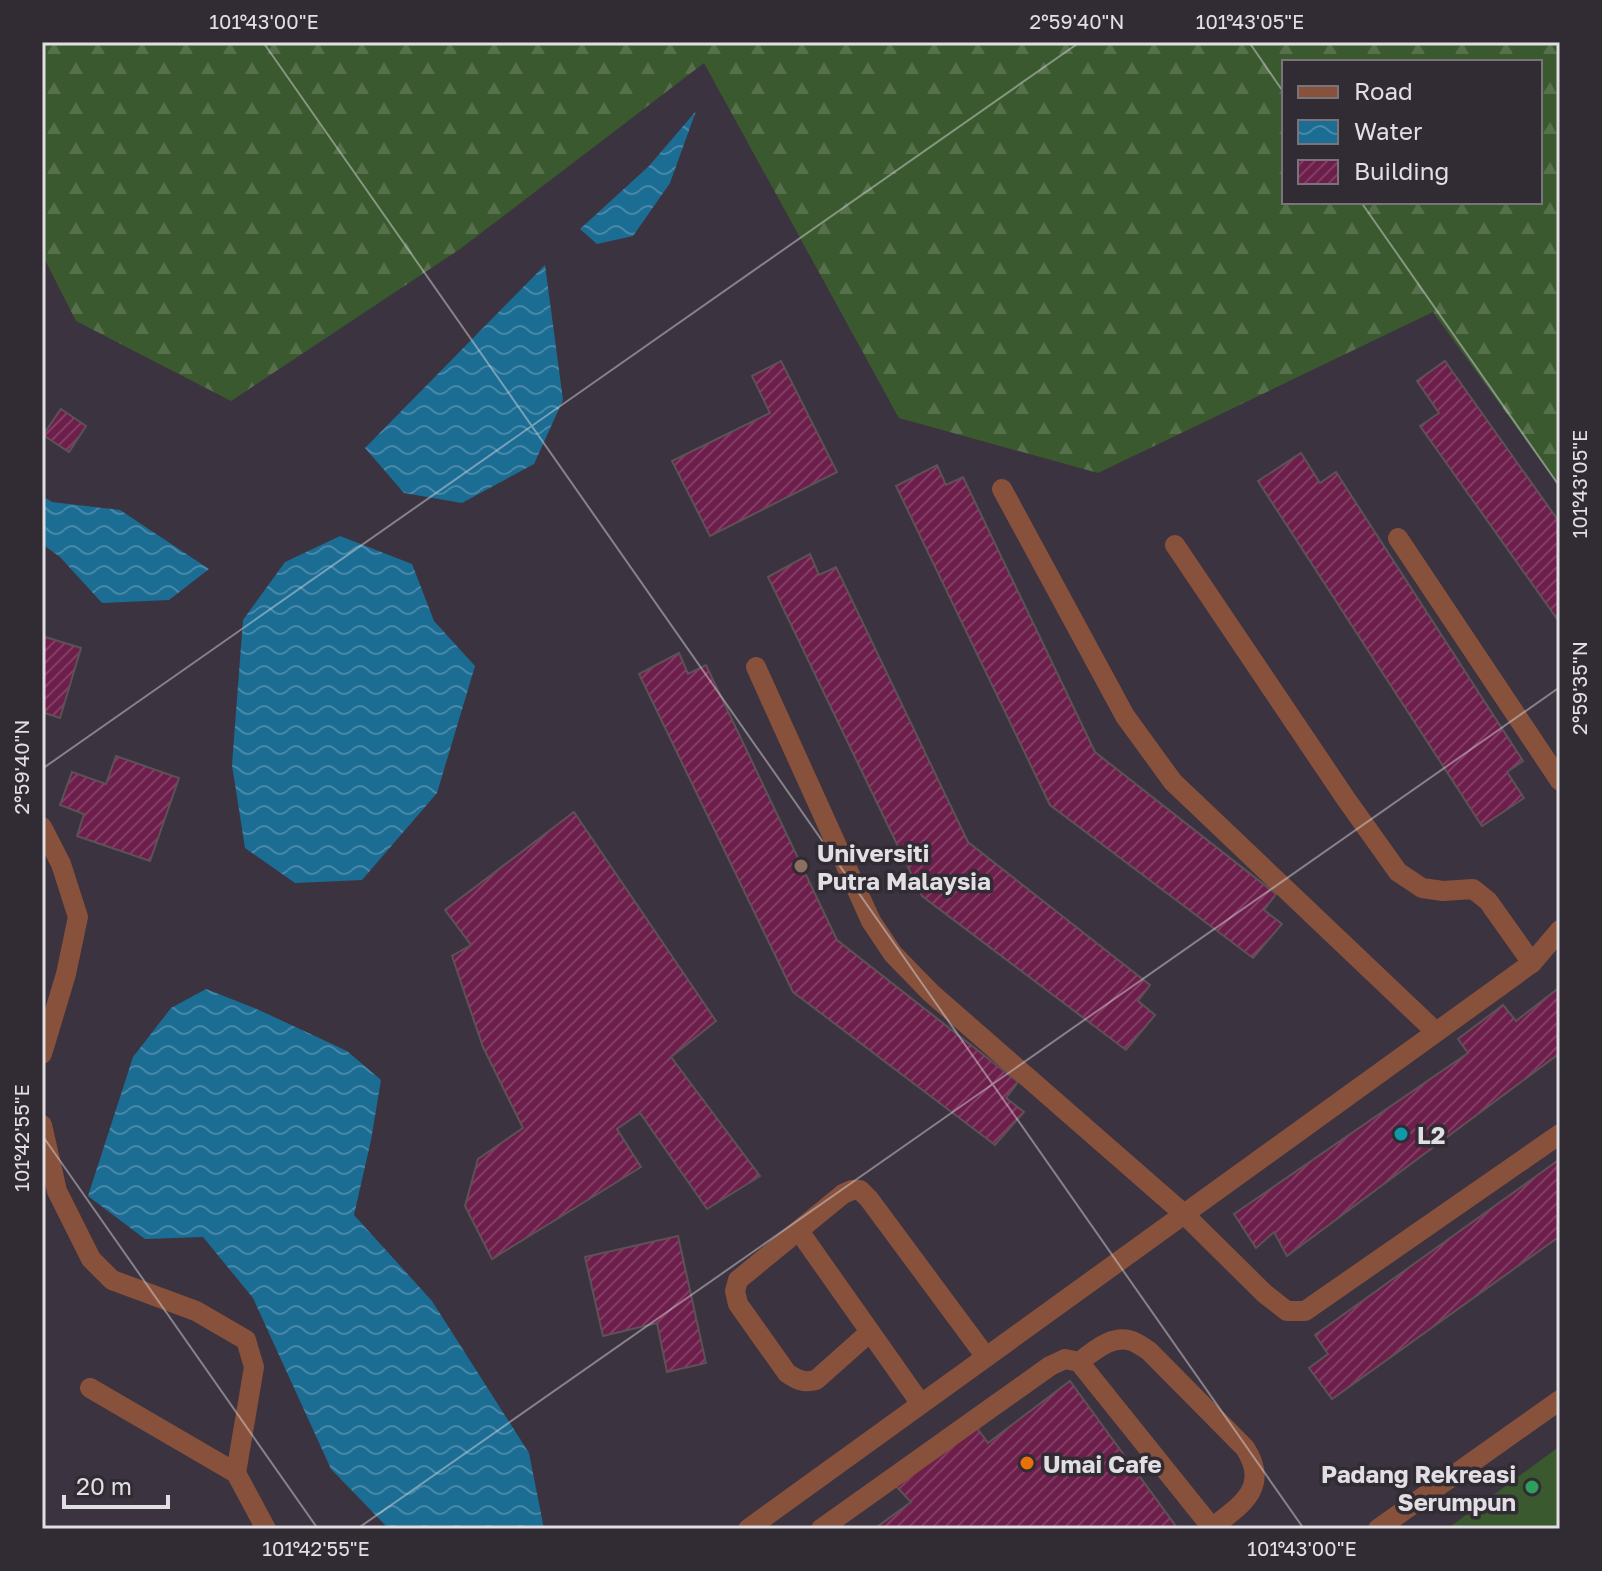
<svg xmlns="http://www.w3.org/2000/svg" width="1602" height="1571" viewBox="0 0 1602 1571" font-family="'Golos Text',sans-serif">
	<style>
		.built { fill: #3c3340; fill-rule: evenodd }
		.forest { fill: url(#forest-firs); fill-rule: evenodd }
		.pitch { fill: #3a592e }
		.water { fill: url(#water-waves) }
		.building { fill: url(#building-hatch); stroke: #5c5256; stroke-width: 2 }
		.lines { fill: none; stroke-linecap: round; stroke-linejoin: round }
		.service { stroke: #88513c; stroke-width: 20 }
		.minor { stroke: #88513c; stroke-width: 20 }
		.ticks { fill: none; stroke: #e2dfe4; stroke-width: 2; stroke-opacity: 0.45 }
		.education-dot { fill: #8d6e63; stroke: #312c33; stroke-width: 3 }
		.culture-dot { fill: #0f9aa8; stroke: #312c33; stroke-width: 3 }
		.food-dot { fill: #e8710a; stroke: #312c33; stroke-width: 3 }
		.leisure-dot { fill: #2e9e5b; stroke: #312c33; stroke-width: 3 }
		.labels { text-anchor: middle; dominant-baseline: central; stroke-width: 7; stroke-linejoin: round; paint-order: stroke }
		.poi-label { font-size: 24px; font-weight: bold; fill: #e2dfe4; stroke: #312c33; text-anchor: start }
		.neatline { fill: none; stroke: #e2dfe4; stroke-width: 3 }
		.ticks-label { font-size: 20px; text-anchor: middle; fill: #e2dfe4 }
	</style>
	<defs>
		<pattern id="forest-firs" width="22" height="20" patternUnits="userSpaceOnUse" patternTransform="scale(2)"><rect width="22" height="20" fill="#3a592e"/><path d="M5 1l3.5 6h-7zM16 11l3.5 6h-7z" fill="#56704c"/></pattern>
		<pattern id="water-waves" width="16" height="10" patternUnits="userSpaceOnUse" patternTransform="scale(2)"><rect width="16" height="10" fill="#1b6d94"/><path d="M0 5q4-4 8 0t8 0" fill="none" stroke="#4788a8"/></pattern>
		<pattern id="building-hatch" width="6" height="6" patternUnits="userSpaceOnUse" patternTransform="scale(2)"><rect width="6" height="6" fill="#6d1e4b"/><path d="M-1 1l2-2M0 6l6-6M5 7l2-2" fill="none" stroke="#823e65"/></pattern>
	</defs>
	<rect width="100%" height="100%" fill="#312c33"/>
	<path class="built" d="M 42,42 L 1560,42 L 1560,1529 L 42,1529 ZM 1284,62 L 1540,62 L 1540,202 L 1284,202 Z"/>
	<path class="forest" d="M 42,42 L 1560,42 L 1560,487 L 1433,312 L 1098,473 L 899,418 L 704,63 L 460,249 L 231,401 L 76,321 L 42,254 ZM 1284,62 L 1540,62 L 1540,202 L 1284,202 Z"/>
	<polygon class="pitch" points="1560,1446 1560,1529 1447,1529"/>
	<g class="water">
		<polygon points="696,111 670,183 633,236 597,244 580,229 649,166"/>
		<polygon points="545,265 563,400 534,464 462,503 404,493 365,448"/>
		<polygon points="42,496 52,502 120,510 209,569 169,600 102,603 60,557 42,544"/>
		<polygon points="340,536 412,564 434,621 475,666 437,793 362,880 295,883 245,848 232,765 243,620 285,562"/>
		<polygon points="206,989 259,1010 347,1051 381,1080 371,1140 354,1215 432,1301 529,1453 544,1529 389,1529 331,1469 253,1298 203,1237 145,1239 88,1196 133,1057 171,1008"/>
	</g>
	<g class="building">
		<polygon points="781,361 837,472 710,536 672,461 770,413 752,376"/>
		<polygon points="1445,361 1560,523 1560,623 1420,426 1439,413 1417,381"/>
		<polygon points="61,409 86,426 69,452 43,435"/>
		<polygon points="1301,453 1320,483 1336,472 1523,761 1507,772 1524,798 1482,826 1258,481"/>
		<polygon points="937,465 946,485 963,477 1095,752 1276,894 1264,910 1282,924 1253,958 1050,805 896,486"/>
		<polygon points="810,554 819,575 836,567 968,842 1150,985 1138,1001 1155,1015 1126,1050 922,896 768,577"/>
		<polygon points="42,636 81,648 60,718 42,712"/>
		<polygon points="679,653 688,674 706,665 837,940 1018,1082 1006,1098 1024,1112 995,1145 793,992 639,674"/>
		<polygon points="116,756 179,778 150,861 77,836 84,814 60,805 72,772 106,784"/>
		<polygon points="574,812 716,1021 671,1057 760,1176 707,1209 640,1113 617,1129 641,1167 492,1259 465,1206 478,1159 523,1128 483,1047 452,956 471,945 445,910"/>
		<polygon points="1560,987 1560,1053 1287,1256 1274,1232 1256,1248 1234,1214 1468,1053 1458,1039 1503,1005 1516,1021"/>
		<polygon points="1560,1159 1560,1236 1332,1399 1309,1368 1328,1354 1315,1335"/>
		<polygon points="678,1236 706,1363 667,1372 657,1323 603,1336 585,1257"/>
		<polygon points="1070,1381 1178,1529 874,1529 911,1502 894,1484 977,1428 988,1443"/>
	</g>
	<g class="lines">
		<g class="service">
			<polyline points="1002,489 1125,716 1173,782 1436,1032"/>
			<polyline points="1398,538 1560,781"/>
			<polyline points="1175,545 1346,799 1398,872 1422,888 1443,891 1473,889 1488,901 1532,963"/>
			<polyline points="756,667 871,921 893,954 931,993 1184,1214 1264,1293 1287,1311 1305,1311 1560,1134"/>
			<polyline points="42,827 61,864 78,917 66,974 42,1054"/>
			<polyline points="42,1125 57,1191 91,1259 112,1280 196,1311 246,1340 254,1367 236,1473"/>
			<polyline points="799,1231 921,1404"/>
			<path d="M 870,1332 L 816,1380 C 804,1383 797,1380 787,1373 L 738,1304 L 735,1291 L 738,1280 L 843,1194 L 852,1190 L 860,1190 L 869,1199 L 986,1357"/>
			<path d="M 1079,1362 C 1094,1351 1112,1334 1132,1341 C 1138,1343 1144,1348 1149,1351 L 1245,1448 C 1271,1488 1240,1506 1210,1529"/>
			<polyline points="90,1388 236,1473 266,1529"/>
			<polyline points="748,1529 1532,963 1560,930"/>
			<polyline points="821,1529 1050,1366 1065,1359 1079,1362 1213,1529"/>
		</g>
		<polyline class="minor" points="1378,1529 1560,1400"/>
	</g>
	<path class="ticks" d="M 263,42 L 1304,1529M 1249,42 L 1284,93M 1361,202 L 1560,487M 42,769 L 1080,42M 42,1135 L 318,1529M 357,1529 L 1560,687"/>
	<circle class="education-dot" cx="801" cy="866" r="8"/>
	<circle class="culture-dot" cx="1401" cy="1134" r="8"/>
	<circle class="food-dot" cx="1027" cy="1463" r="8"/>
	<circle class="leisure-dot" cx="1532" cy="1487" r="8"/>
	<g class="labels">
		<g class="poi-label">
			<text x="817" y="852">Universiti<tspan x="817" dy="28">Putra Malaysia</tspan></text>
			<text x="1417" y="1134">L2</text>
			<text x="1043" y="1463">Umai Cafe</text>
			<text x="1516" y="1473" text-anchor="end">Padang Rekreasi<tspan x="1516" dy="28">Serumpun</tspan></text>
		</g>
	</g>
	<rect width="1602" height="1571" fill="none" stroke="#312c33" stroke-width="88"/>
	<rect x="1282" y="60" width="260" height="144" fill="#312c33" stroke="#78747a" stroke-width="2"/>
	<rect x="1298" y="86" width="40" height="12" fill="#88513c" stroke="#78747a" stroke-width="2"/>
	<text x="1354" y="100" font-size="24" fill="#e2dfe4">Road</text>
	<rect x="1298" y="120" width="40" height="24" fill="url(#water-waves)" stroke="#78747a" stroke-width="2"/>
	<text x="1354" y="140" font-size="24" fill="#e2dfe4">Water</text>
	<rect x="1298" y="160" width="40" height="24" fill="url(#building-hatch)" stroke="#78747a" stroke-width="2"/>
	<text x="1354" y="180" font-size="24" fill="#e2dfe4">Building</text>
	<path d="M64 1495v12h104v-12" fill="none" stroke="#e2dfe4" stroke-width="4"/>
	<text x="76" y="1495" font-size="24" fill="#e2dfe4" stroke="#312c33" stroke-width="6" paint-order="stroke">20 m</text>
	<rect x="44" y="44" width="1514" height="1483" class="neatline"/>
	<g class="ticks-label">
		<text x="264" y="29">101°43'00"E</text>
		<text x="1077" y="29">2°59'40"N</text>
		<text x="1250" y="29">101°43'05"E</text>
		<text transform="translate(1580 484) rotate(-90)" y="7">101°43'05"E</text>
		<text transform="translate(1580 688) rotate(-90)" y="7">2°59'35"N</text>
		<text transform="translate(22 767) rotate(-90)" y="7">2°59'40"N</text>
		<text transform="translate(22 1138) rotate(-90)" y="7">101°42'55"E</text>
		<text x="316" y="1556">101°42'55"E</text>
		<text x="1302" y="1556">101°43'00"E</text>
	</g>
</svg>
